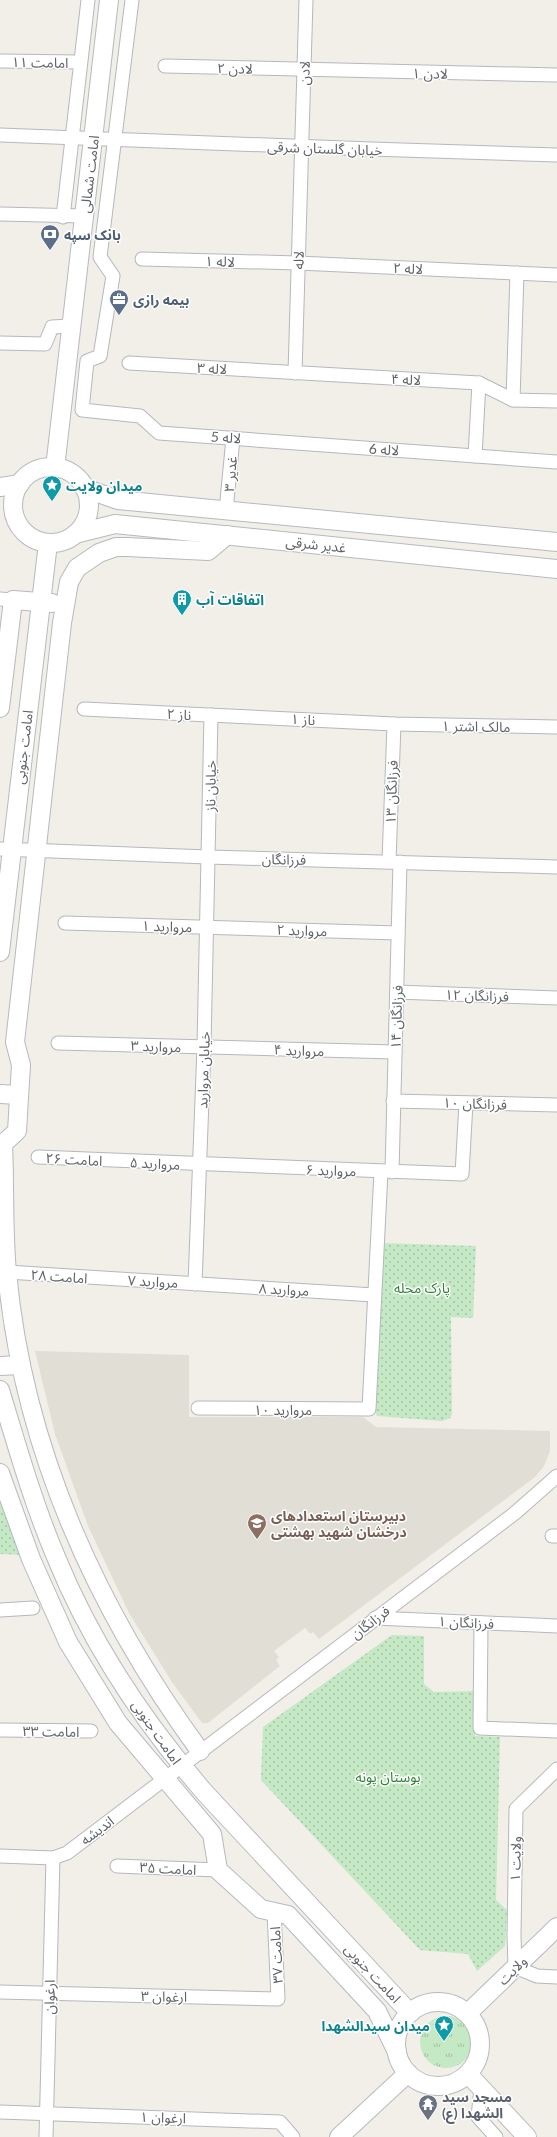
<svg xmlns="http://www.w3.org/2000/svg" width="557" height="2137" viewBox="0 0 557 2137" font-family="Lato,'Noto Sans Arabic',sans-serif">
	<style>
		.education { fill: #e1ded6 }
		.grass { fill: url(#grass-tufts) }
		.park { fill: url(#park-dots) }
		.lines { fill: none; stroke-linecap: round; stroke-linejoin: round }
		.street-casing { stroke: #b5b8bc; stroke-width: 15 }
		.secondary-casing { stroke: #b6babf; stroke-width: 20 }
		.street { stroke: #fff; stroke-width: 13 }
		.secondary { stroke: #fff; stroke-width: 18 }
		.labels { text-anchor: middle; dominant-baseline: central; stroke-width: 3; stroke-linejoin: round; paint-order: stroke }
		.street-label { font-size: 14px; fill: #5f6368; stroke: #fff }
		.service-label { font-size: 14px; font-weight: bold; fill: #4e5e75; stroke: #fff; text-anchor: start }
		.culture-label { font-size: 14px; font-weight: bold; fill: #0d838f; stroke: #fff; text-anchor: start }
		.park-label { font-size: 14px; fill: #348238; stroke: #fff }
		.education-label { font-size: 14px; font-weight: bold; fill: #785e54; stroke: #fff; text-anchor: start }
		.worship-label { font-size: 14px; font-weight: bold; fill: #5b616d; stroke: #fff; text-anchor: start }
	</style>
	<defs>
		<pattern id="grass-tufts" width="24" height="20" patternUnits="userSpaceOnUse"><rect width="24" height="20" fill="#c5e8c5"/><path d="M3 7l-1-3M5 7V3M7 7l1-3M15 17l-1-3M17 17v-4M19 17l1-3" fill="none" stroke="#a3c0a4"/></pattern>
		<pattern id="park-dots" width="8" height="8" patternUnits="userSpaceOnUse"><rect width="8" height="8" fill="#c5e8c5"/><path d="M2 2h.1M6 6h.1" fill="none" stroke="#a3c0a4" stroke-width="1.8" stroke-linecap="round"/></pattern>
	</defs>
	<rect width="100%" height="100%" fill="#f1efe8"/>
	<polygon class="education" points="35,1351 189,1355 189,1417 363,1417 376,1427 550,1431 550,1451 544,1466 535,1477 319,1639 313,1632 310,1634 305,1628 274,1651 279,1657 276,1660 280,1666 208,1723 202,1723 172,1682 129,1613 88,1526 55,1434"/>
	<circle class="grass" cx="446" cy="2042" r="26"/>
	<g class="park">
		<polygon points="382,1243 476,1246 473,1318 451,1317 452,1414 450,1418 442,1421 377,1416 375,1411"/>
		<polygon points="0,1486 25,1555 0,1554"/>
		<polygon points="392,1635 424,1636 424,1684 434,1692 476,1691 475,1736 500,1737 496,1900 507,1910 505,1946 477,1971 468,1954 420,1950 261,1780 263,1727"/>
	</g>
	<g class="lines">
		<defs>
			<g id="street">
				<polyline points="132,0 100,257 113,276 100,356 87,361 82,410 140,416 159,433 557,462"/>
				<polyline points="0,61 80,62"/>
				<polyline points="165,66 557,75"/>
				<polyline points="0,135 371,149 557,155"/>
				<polyline points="0,214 84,216"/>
				<polyline points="63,217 88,0"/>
				<polyline points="142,259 298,263 557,275"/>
				<polyline points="0,343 45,344 52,327 70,326"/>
				<polyline points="129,363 479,383 513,400 557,401"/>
				<polyline points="295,373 306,0"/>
				<polyline points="513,400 517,273"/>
				<polyline points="475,456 479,383"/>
				<polyline points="226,511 233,438"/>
				<polyline points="0,599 13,600"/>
				<polyline points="84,709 394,724 557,727"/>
				<polyline points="0,849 208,857 557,867"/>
				<polyline points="389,861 394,724"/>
				<polyline points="65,923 398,933"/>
				<polyline points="397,992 557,998"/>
				<polyline points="58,1043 395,1052"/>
				<polyline points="393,1101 557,1105"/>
				<polyline points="38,1157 462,1174 466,1103"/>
				<polyline points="392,1172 400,862"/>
				<polyline points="7,1272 374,1295"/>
				<polyline points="195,1284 204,1047 211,715"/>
				<polyline points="198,1408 369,1409 381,1172"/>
				<polyline points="552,1536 557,1536"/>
				<polyline points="0,1610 33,1608"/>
				<polyline points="375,1618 557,1626"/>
				<polyline points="481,1623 480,1728 557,1731"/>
				<polyline points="0,1730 91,1731"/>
				<polyline points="557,1769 516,1809 514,1935 515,1967 537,1976 557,1977"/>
				<polyline points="0,1856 53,1858 67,1853 515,1513 557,1476"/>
				<polyline points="117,1866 218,1870"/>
				<polyline points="0,1992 278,1999 274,1912"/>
				<polyline points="481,2088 478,2117 496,2137"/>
				<polyline points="0,2112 280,2122 293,2137"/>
				<polyline points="46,2137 53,1858"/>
			</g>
			<g id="secondary">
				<circle cx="51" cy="505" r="38"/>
				<polyline points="55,468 109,0"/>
				<polyline points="0,487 20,484"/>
				<polyline points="84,488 118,500 557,542"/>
				<polyline points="75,534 115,524 557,569"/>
				<polyline points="0,708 13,600 52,603"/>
				<polyline points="0,952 48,543"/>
				<polyline points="0,1094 18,1095"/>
				<polyline points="0,1366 21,1365"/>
				<path d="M 0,1390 C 17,1446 33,1503 56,1557 C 91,1643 145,1724 206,1794 L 410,2013"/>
				<polyline points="0,1473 31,1559 68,1642 118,1723 212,1834 218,1870 261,1909 288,1915 377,2011 397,2052"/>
				<path d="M 200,1751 C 97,1610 23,1448 7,1272 C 3,1230 5,1187 3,1144 L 17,1131 L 21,1065 L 15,1042 L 62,623 L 69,582 L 77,568 L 99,553 L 116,547 L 127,547 L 208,551 L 227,535"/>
				<circle cx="438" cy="2044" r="42"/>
				<polyline points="468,2013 557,1927"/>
				<polyline points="468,2074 527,2137"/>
				<polyline points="339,2137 408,2073"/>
			</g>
		</defs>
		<use href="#street" class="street-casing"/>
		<use href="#secondary" class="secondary-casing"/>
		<use href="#street" class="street"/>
		<use href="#secondary" class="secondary"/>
	</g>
	<defs>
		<symbol id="bank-pin" viewBox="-11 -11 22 30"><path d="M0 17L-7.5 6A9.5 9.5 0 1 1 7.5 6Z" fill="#5c6f8a" stroke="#fff"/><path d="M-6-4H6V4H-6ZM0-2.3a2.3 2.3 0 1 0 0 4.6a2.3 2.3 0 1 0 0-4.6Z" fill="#fff"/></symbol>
		<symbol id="office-pin" viewBox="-11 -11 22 30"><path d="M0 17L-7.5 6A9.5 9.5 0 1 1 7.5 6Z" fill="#5c6f8a" stroke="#fff"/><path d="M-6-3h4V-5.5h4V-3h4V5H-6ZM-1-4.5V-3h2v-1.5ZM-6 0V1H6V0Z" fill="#fff"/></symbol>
		<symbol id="sight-pin" viewBox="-11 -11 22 30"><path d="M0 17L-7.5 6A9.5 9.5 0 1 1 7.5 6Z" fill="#0f9aa8" stroke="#fff"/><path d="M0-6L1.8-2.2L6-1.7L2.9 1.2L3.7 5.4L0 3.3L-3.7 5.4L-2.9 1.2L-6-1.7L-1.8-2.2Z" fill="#fff"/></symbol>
		<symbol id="building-pin" viewBox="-11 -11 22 30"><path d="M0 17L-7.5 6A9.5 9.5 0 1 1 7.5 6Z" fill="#0f9aa8" stroke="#fff"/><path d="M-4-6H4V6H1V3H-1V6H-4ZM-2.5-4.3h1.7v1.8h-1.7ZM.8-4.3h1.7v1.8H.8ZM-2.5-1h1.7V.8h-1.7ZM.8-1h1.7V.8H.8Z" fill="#fff"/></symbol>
		<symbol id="school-pin" viewBox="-11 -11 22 30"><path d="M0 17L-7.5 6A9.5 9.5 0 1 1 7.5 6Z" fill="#8d6e63" stroke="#fff"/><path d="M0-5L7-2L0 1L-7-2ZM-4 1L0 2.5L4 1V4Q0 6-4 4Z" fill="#fff"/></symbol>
		<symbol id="temple-pin" viewBox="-11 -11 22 30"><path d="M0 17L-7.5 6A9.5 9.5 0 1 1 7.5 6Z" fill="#6b7280" stroke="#fff"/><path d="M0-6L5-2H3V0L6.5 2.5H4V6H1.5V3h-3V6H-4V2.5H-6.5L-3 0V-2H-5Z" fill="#fff"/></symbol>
	</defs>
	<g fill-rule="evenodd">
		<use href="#bank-pin" x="39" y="223" width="22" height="30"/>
		<use href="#office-pin" x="108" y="288" width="22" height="30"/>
		<use href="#sight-pin" x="41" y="474" width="22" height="30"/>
		<use href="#building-pin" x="171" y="588" width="22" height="30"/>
		<use href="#school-pin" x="246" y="1512" width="22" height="30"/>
		<use href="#sight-pin" x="433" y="2014" width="22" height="30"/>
		<use href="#temple-pin" x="417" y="2093" width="22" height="30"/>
	</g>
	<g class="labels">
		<g class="street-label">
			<text transform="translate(40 62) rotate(1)">امامت ۱۱</text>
			<text transform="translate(235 68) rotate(1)">لادن ۲</text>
			<text transform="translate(304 73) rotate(-88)">لادن</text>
			<text transform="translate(430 73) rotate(1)">لادن ۱</text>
			<text transform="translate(325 148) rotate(2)">خیابان گلستان شرقی</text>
			<text transform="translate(89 174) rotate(-83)">امامت شمالی</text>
			<text transform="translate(298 260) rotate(-88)">لاله</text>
			<text transform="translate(220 261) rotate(2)">لاله ۱</text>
			<text transform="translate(408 268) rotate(3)">لاله ۲</text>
			<text transform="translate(212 368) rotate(3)">لاله ۳</text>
			<text transform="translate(406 379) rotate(3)">لاله ۴</text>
			<text transform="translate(226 437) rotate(4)">لاله 5</text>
			<text transform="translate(384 449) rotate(4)">لاله 6</text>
			<text transform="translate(230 474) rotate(-85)">غدیر ۳</text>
			<text transform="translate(316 544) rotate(6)">غدیر شرقی</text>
			<text transform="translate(179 714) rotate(3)">ناز ۲</text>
			<text transform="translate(303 719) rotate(3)">ناز ۱</text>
			<text transform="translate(476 726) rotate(1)">مالک اشتر ۱</text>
			<text transform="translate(23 747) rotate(-83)">امامت جنوبی</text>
			<text transform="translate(210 786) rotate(-89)">خیابان ناز</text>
			<text transform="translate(391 792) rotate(-88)">فرزانگان ۱۳</text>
			<text transform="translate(284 859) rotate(1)">فرزانگان</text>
			<text transform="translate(167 926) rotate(2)">مروارید ۱</text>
			<text transform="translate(302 930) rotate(2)">مروارید ۲</text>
			<text transform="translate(477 995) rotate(2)">فرزانگان ۱۲</text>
			<text transform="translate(396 1017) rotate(-88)">فرزانگان ۱۴</text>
			<text transform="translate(156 1046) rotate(2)">مروارید ۳</text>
			<text transform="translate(299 1050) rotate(2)">مروارید ۴</text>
			<text transform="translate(203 1070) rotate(-88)">خیابان مروارید</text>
			<text transform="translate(475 1103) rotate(2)">فرزانگان ۱۰</text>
			<text transform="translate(74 1159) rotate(3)">امامت ۲۶</text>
			<text transform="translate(155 1163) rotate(3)">مروارید ۵</text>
			<text transform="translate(331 1170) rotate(2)">مروارید ۶</text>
			<text transform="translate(59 1276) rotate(4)">امامت ۲۸</text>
			<text transform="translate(153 1281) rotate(3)">مروارید ۷</text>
			<text transform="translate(284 1289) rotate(3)">مروارید ۸</text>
			<text x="283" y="1409">مروارید ۱۰</text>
			<text transform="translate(370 1622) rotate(-37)">فرزانگان</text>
			<text transform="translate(466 1622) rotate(3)">فرزانگان ۱</text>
			<text transform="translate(51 1731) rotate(1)">امامت ۳۳</text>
			<text transform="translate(157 1732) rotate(55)">امامت جنوبی</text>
			<text transform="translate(97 1830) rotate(-37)">اندیشه</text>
			<text transform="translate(515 1859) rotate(-89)">ولایت ۱</text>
			<text transform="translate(168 1868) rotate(3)">امامت ۳۵</text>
			<text transform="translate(276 1955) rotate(-93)">امامت ۳۷</text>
			<text transform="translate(512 1970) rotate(-45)">ولایت</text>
			<text transform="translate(373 1973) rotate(47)">امامت جنوبی</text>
			<text transform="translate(164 1996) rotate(1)">ارغوان ۳</text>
			<text transform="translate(49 1997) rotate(-89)">ارغوان</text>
			<text transform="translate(163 2117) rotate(2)">ارغوان ۱</text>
		</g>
		<g class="service-label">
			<text x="64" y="234">بانک سپه</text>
			<text x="133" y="299">بیمه رازی</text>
		</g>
		<g class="culture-label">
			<text x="66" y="485">میدان ولایت</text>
			<text x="196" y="599">اتفاقات آب</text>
			<text x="430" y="2025" text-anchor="end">میدان سیدالشهدا</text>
		</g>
		<g class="park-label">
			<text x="422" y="1287">پارک محله</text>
			<text x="388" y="1776">بوستان پونه</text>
		</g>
		<g class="education-label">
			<text x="271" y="1515">دبیرستان استعدادهای<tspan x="271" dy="16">درخشان شهید بهشتی</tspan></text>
		</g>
		<g class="worship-label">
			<text x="442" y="2096">مسجد سید<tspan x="442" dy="16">الشهدا (ع)</tspan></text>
		</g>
	</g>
</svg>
